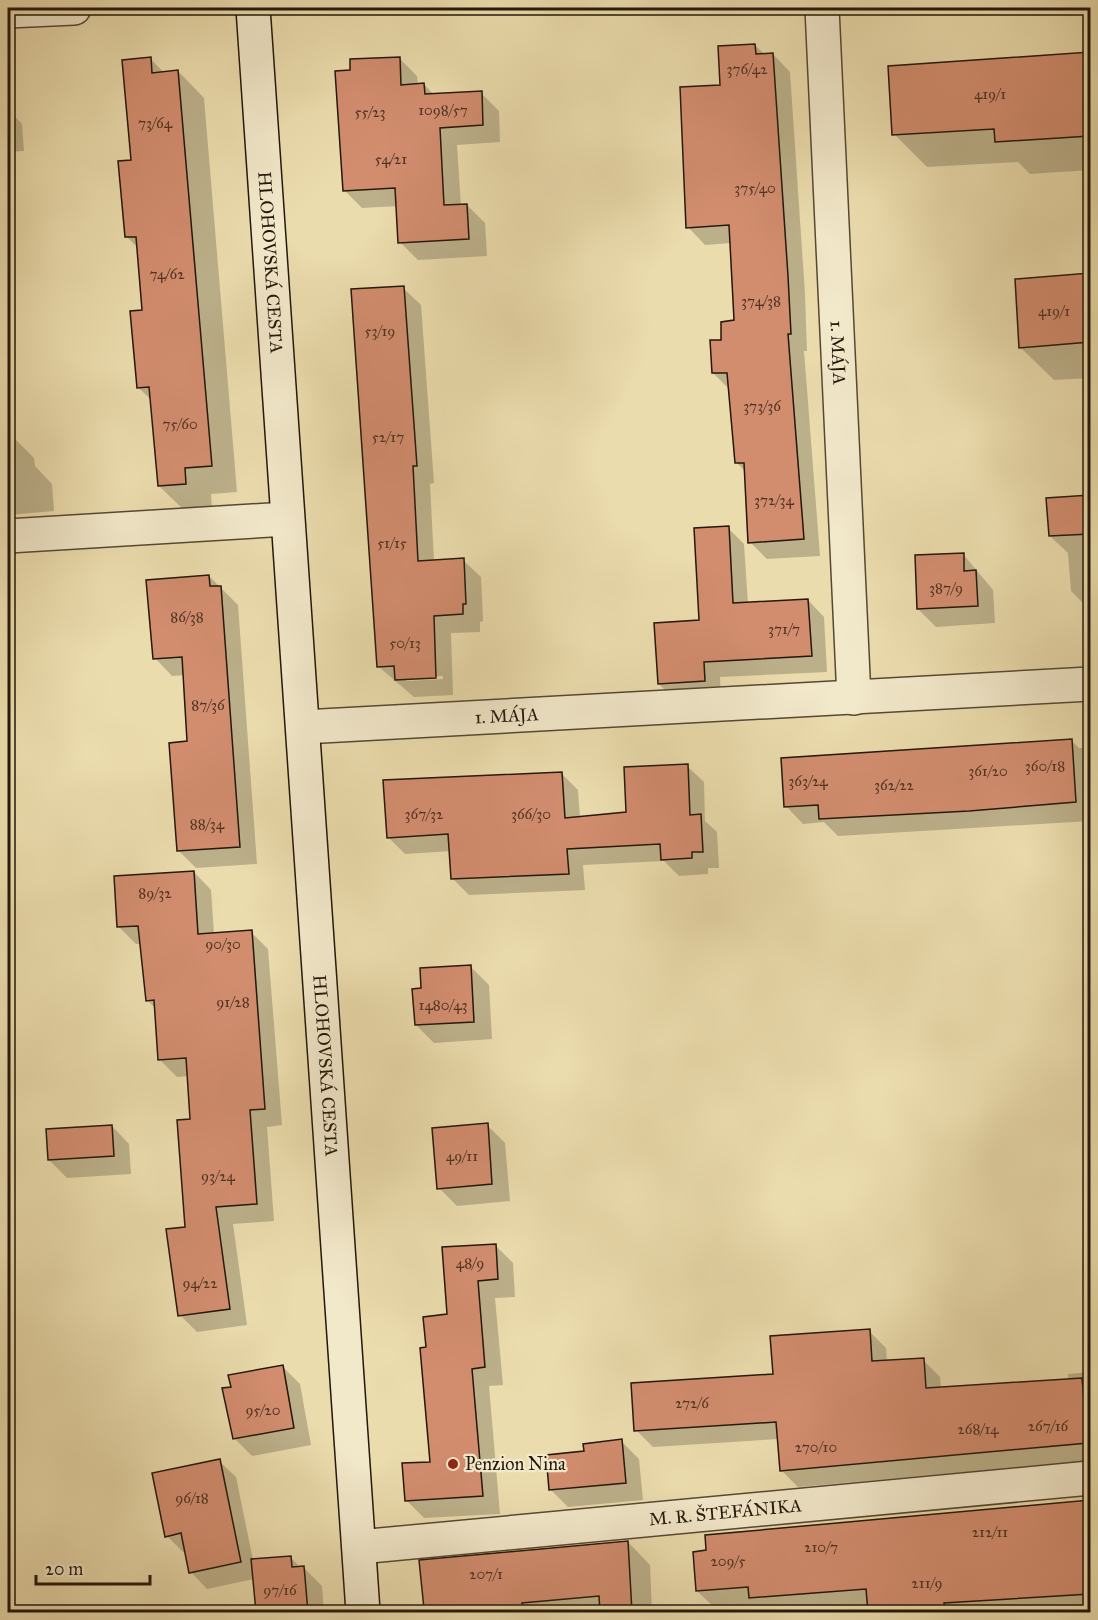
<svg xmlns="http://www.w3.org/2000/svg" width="1098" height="1620" viewBox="0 0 1098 1620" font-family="'IM FELL Great Primer',serif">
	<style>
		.shadow { fill: #0003; fill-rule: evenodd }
		.building { fill: #d28d6f; stroke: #23170a; stroke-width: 1.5 }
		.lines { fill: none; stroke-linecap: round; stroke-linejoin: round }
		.street-casing { stroke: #554833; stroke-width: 36 }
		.secondary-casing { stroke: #23170a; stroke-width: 36 }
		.street { stroke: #f2e8ca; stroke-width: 33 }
		.secondary { stroke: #f2e8ca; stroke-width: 33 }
		.poi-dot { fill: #8f2418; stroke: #f2e8ca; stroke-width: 2 }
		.labels { text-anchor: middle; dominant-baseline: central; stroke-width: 4.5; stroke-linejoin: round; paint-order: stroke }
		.number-label { font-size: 15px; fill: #4f3423 }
		.street-label { font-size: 18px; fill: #23170a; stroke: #f2e8ca }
		.poi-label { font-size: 18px; fill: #23170a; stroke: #f2e8ca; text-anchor: start }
	</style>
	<rect width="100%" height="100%" fill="#ebdcad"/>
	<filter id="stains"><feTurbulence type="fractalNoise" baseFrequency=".00333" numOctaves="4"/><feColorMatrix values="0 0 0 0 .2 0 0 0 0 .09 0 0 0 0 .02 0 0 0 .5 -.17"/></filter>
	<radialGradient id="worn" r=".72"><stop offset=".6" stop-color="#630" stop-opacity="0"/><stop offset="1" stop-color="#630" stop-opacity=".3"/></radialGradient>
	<g class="shadow">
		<polygon points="755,45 765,55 773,54 790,72 805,294 807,351 804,351 820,556 767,559 750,542 746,472 737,463 730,390 713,373 723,341 736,322 731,243 705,245 688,227 722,86"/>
		<polygon points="1090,53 1090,170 1030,174 1018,162 927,167 894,134 890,67"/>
		<polygon points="150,58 164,73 178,71 204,98 237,492 211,494 212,510 186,512 159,486 152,401 138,387 144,311 139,249 126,236 132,161"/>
		<polygon points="399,58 417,76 418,85 424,84 434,95 481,93 499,111 500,142 457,145 461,206 467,205 485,223 487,256 418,260 400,242 398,206 362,208 344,190 352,72"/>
		<polygon points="8,109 22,124 24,151 8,152"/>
		<polygon points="1090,275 1090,378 1054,380 1020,347 1016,280"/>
		<path d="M 403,288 L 421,305 L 434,483 L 430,484 L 434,561 L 463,560 L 481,577 L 483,621 L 480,622 L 480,632 L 451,633 L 453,695 L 414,697 L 379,667 ZM 443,676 L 443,679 L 407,681 L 404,678 Z"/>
		<polygon points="8,432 34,458 35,466 52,484 54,511 8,515"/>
		<polygon points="1090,496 1090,609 1089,609 1071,591 1068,553 1050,536 1047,500"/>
		<polygon points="728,528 744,544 748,604 808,600 824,617 827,672 720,677 721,697 675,700 659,684 701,621"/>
		<polygon points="963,554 993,590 995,623 936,627 918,609"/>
		<polygon points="209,576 238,605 257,864 196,868 178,850 189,743 185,675 172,676 155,658"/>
		<polygon points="1071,740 1079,748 1090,748 1090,821 838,836 824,822 803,824 786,806"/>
		<polygon points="687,766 704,782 705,821 717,832 719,868 708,868 708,874 679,876 664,861 583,865 585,890 469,895 453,879 451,851 405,854 388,837 562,774 578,790 580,818 627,814"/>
		<polygon points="194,872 211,890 214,934 251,932 268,949 282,1125 267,1127 274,1221 233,1224 247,1325 197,1332 180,1315 192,1121 189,1076 177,1077 159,1059 156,1009 147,1000 141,944 136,944 119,927"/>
		<polygon points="471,967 489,985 492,1039 434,1043 416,1025 422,990"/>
		<polygon points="487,1125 505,1143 510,1201 457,1206 439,1188"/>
		<polygon points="112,1126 129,1144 131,1174 67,1178 49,1160"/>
		<polygon points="495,1245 513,1263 515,1297 495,1298 503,1385 489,1386 500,1514 424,1518 406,1500 431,1464 427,1348"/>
		<polygon points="869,1331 886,1348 887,1362 923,1360 940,1377 941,1388 1068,1381 1068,1374 1090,1372 1090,1461 798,1487 781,1470 779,1439 653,1447 636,1430 774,1375"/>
		<polygon points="282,1366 300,1384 311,1445 252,1456 234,1438 233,1388"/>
		<polygon points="621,1441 639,1459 643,1500 568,1507 550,1489 585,1452"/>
		<polygon points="219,1461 236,1477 253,1560 291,1558 301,1568 304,1568 322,1586 324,1612 257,1612 254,1579 207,1589 191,1572 186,1552 183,1552 167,1536"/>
		<polygon points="1090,1503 1090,1612 869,1612 869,1610 759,1612 755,1608 718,1611 697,1591 707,1551 706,1536"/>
		<polygon points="628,1542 650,1565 652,1612 430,1612 425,1608"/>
	</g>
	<g class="building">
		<polygon points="755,44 756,54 773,53 788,276 791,334 788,334 804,539 748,543 744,463 735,463 727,373 712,373 710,340 721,340 721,322 734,320 729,225 686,228 680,87 720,85 718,46"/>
		<polygon points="1090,52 1090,136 995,142 994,129 892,135 888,66"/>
		<polygon points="151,57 152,73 178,70 212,466 185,468 186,484 158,486 149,387 137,388 130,311 142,310 136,237 125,237 118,161 131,160 122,60"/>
		<polygon points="400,57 401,85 424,83 425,94 482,91 483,125 440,128 444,205 467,204 469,239 398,243 395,188 343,191 335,71 350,70 350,59"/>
		<polygon points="1090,273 1090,342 1019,348 1015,279"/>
		<polygon points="404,286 417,466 413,466 418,561 464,558 466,604 463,604 463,614 434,616 436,678 395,680 394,666 377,667 351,289"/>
		<polygon points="1090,495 1090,534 1049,536 1046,498"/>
		<polygon points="729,526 733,603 808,599 812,656 704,662 705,681 658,684 654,623 699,620 694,528"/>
		<polygon points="964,553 964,571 976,570 978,606 917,609 915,555"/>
		<polygon points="209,575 210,586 221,586 240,847 177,851 169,743 187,741 182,657 153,659 146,580"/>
		<polygon points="1072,739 1076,802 969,811 819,819 818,805 784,807 781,758"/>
		<polygon points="688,764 690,815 701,814 703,852 692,852 692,858 661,860 660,844 567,849 569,874 451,879 448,834 387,838 383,780 562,772 565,818 626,812 624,767"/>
		<polygon points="194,871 198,934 252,930 265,1109 250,1110 257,1204 216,1207 230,1309 178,1316 166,1229 185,1227 177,1120 190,1119 186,1058 158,1060 154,1000 146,1001 138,926 117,927 114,876"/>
		<polygon points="471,965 474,1022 415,1025 412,989 421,988 420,968"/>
		<polygon points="488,1123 492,1184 437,1189 432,1128"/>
		<polygon points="112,1125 114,1156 48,1160 46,1129"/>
		<polygon points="496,1244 498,1279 478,1281 485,1367 472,1369 483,1496 405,1501 402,1463 430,1462 420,1348 426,1347 423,1317 447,1314 442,1247"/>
		<polygon points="870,1329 872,1361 924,1358 926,1388 1082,1378 1088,1443 780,1471 776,1422 634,1431 631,1383 773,1374 770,1336"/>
		<polygon points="283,1365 294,1428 233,1439 222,1388 231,1387 228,1375"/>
		<polygon points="622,1439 626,1483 549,1490 546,1455 584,1451 583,1444"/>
		<polygon points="220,1459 241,1562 189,1573 181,1533 165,1537 152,1473"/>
		<polygon points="1090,1500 1090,1594 944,1603 945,1612 868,1612 866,1589 749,1598 748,1587 696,1591 693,1552 706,1550 705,1535"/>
		<polygon points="628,1541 632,1612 600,1612 599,1596 522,1603 523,1612 474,1612 474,1607 424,1609 419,1560"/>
		<polygon points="291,1556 292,1567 304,1566 308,1612 256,1612 251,1559"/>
	</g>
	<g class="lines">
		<defs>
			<g id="street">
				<path id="s1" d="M 822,8 L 854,698"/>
				<polyline points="8,11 74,8"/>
				<polyline points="8,536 287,519"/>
				<path id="s2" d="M 303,727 L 1090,684"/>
				<path id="s3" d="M 359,1547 L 1090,1478"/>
			</g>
			<g id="secondary">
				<path id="s4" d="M 253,8 L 363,1612"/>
			</g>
		</defs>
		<use href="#street" class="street-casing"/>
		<use href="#secondary" class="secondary-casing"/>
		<use href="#street" class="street"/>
		<use href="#secondary" class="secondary"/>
	</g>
	<circle class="poi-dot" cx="453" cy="1464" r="6"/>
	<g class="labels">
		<g class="number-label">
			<text x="747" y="69">376/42</text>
			<text x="990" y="94">419/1</text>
			<text x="443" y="110">1098/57</text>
			<text x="370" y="112">55/23</text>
			<text x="155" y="123">73/64</text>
			<text x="391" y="159">54/21</text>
			<text x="755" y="188">375/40</text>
			<text x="167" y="274">74/62</text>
			<text x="761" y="301">374/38</text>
			<text x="1054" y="311">419/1</text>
			<text x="380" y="331">53/19</text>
			<text x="762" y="406">373/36</text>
			<text x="180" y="424">75/60</text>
			<text x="388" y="437">52/17</text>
			<text x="774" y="500">372/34</text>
			<text x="392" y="543">51/15</text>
			<text x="946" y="588">387/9</text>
			<text x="187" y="617">86/38</text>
			<text x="784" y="629">371/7</text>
			<text x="405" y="643">50/13</text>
			<text x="208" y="705">87/36</text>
			<text x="1045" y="766">360/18</text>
			<text x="988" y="771">361/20</text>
			<text x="808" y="781">363/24</text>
			<text x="894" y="785">362/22</text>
			<text x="424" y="814">367/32</text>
			<text x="531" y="814">366/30</text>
			<text x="207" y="824">88/34</text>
			<text x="155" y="893">89/32</text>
			<text x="223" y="944">90/30</text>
			<text x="233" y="1002">91/28</text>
			<text x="443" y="1005">1480/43</text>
			<text x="462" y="1156">49/11</text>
			<text x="218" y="1176">93/24</text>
			<text x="470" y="1263">48/9</text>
			<text x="200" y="1283">94/22</text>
			<text x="692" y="1403">272/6</text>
			<text x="263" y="1410">95/20</text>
			<text x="1048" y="1426">267/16</text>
			<text x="978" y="1429">268/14</text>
			<text x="816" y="1447">270/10</text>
			<text x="192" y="1498">96/18</text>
			<text x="990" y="1532">212/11</text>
			<text x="821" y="1547">210/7</text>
			<text x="728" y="1561">209/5</text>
			<text x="486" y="1574">207/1</text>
			<text x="927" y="1583">211/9</text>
			<text x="280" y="1590">97/16</text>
		</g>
		<g class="street-label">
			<text stroke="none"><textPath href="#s4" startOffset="255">HLOHOVSKÁ CESTA</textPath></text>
			<text stroke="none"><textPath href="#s1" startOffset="345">1. MÁJA</textPath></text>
			<text stroke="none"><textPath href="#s2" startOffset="204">1. MÁJA</textPath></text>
			<text stroke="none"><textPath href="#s4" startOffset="1060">HLOHOVSKÁ CESTA</textPath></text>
			<text stroke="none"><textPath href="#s3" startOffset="368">M. R. ŠTEFÁNIKA</textPath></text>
		</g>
		<g class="poi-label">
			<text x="465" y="1464">Penzion Nina</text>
		</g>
	</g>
	<rect width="1098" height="1620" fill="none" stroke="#ebdcad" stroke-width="30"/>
	<rect x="9" y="9" width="1080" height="1602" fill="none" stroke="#23170a" stroke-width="3"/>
	<rect x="15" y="15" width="1068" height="1590" fill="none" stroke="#23170a" stroke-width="1.5"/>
	<path d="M36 1575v9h114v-9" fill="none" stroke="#23170a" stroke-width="3"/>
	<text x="45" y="1575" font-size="18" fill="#23170a" stroke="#f2e8ca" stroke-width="4.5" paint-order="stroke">20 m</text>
	<rect width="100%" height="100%" filter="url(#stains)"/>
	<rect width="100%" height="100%" fill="url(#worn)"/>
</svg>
